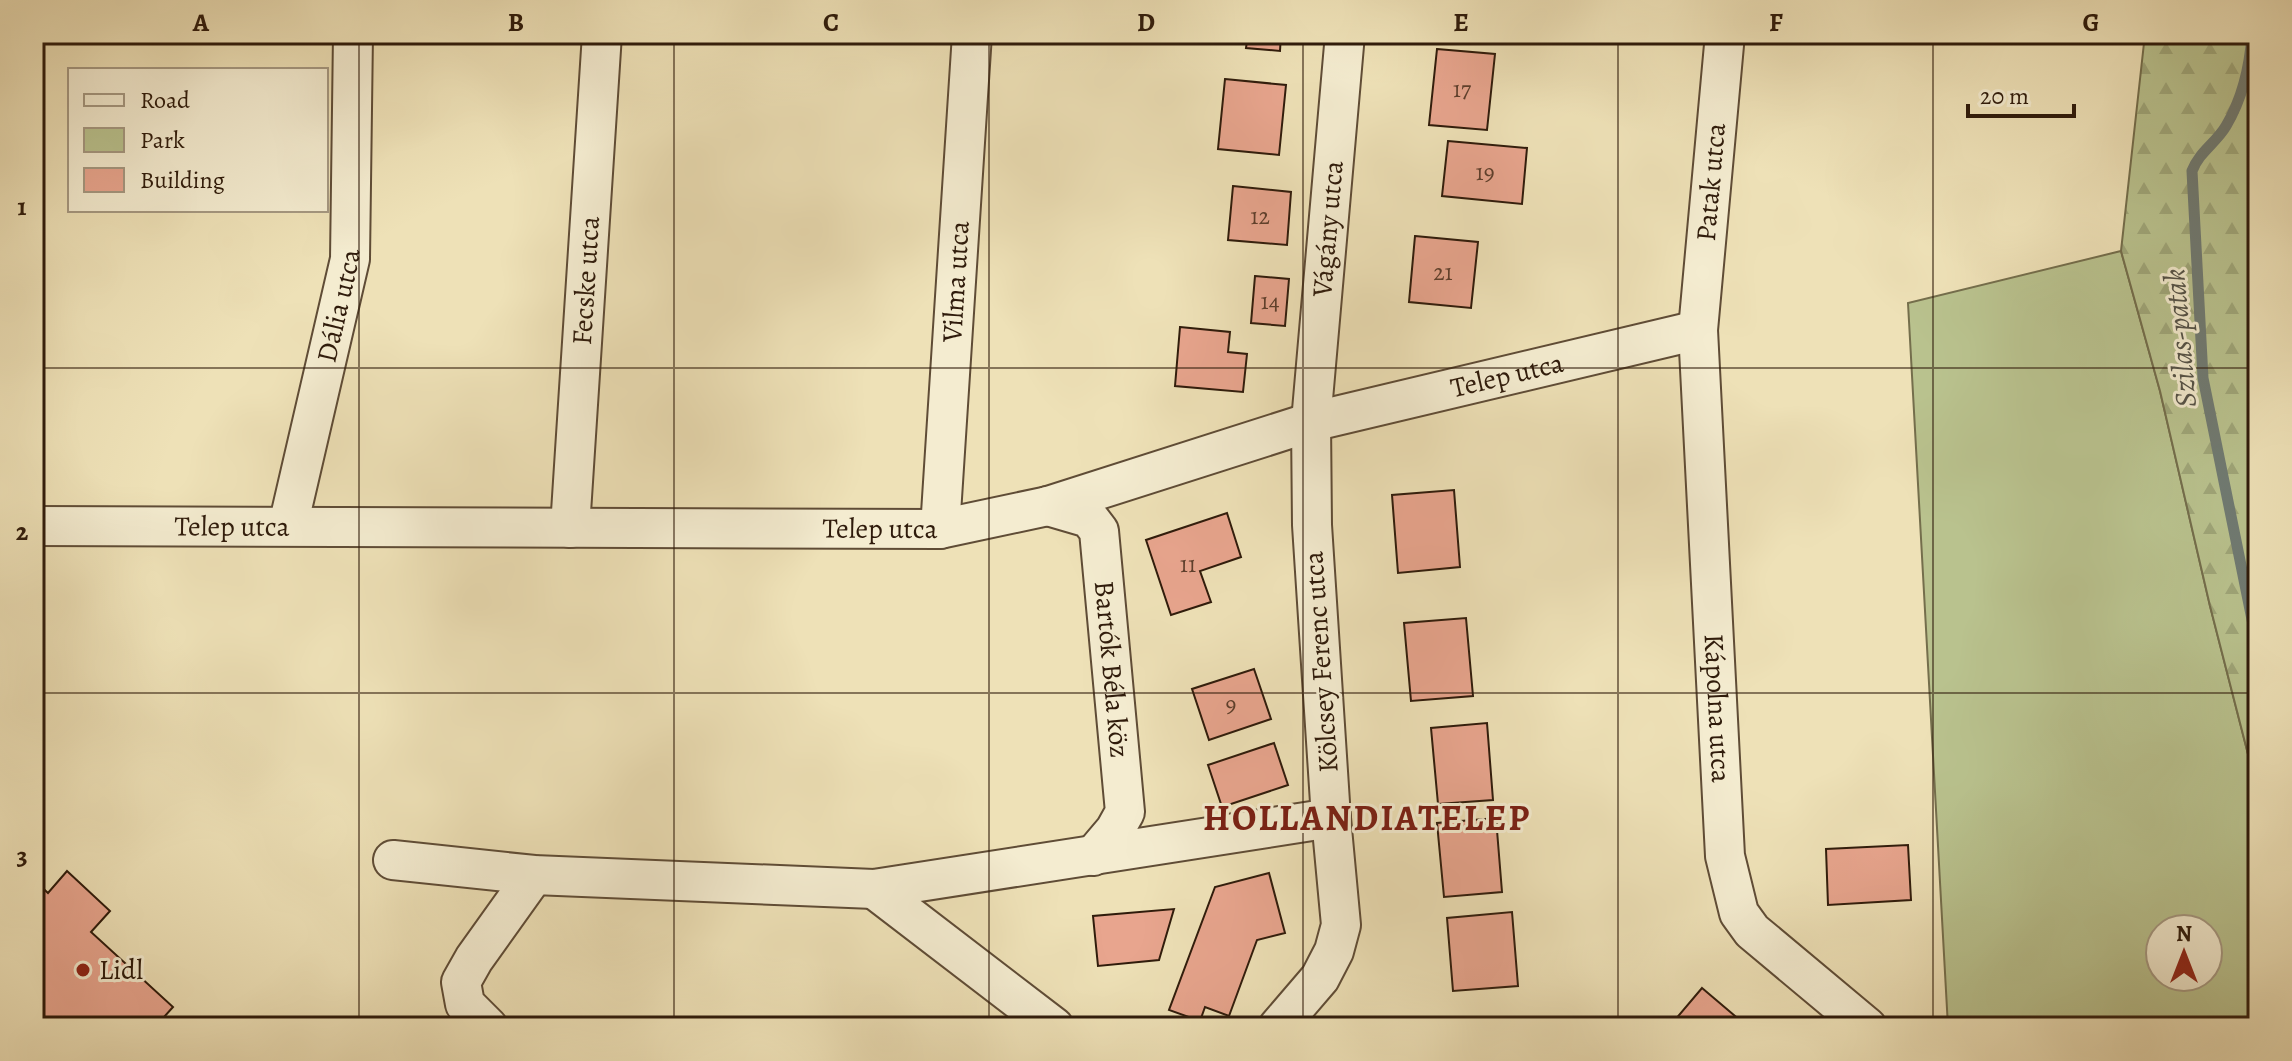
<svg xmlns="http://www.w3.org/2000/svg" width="2292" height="1061" viewBox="0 0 2292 1061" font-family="Alegreya,serif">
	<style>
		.green { fill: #b9c28e; stroke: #746e4c; stroke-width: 2; fill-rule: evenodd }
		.forest { fill: url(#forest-firs); stroke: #746e4c; stroke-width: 2 }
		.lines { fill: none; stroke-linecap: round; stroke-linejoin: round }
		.stream { stroke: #707b73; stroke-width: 11 }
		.building { fill: #e8a58e; stroke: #2f1b0b; stroke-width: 2 }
		.minor-casing { stroke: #5f4c36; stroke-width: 42 }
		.minor { stroke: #f4ecd0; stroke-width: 38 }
		.grid { fill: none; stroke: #2f1b0b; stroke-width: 2; stroke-opacity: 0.55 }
		.poi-dot { fill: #8f2418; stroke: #f4ecd0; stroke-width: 3 }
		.labels { text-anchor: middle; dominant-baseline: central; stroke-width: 6; stroke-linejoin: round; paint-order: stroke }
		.number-label { font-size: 24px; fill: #5d3e2c }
		.street-label { font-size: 28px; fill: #2f1b0b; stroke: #f4ecd0 }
		.poi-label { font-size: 28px; fill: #2f1b0b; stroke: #f4ecd0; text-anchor: start }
		.water-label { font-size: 30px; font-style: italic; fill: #555348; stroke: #f4ecd0 }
		.district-label { font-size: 36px; font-weight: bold; letter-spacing: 2px; fill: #7a1f14; stroke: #f4ecd0 }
		.neatline { fill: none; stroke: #2f1b0b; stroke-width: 3 }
		.grid-label { font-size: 26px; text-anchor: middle; font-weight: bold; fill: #2f1b0b }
	</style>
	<defs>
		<pattern id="forest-firs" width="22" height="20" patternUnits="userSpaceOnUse" patternTransform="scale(2)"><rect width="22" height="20" fill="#b9c28e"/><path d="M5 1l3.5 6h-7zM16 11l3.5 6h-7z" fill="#9fa679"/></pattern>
	</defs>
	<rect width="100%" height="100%" fill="#eee1b7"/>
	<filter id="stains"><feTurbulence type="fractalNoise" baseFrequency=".0025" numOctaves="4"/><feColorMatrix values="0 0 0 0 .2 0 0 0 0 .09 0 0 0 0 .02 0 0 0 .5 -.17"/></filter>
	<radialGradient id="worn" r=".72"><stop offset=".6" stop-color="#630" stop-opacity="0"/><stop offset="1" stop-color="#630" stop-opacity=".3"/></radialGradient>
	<path class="green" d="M 2121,251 L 2160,391 L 2210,606 L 2258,793 L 2258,1027 L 1948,1027 L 1908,303 ZM 2160,929 L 2208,929 L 2208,977 L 2160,977 Z"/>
	<polygon class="forest" points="2145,34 2258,34 2258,793 2210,606 2160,391 2121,251"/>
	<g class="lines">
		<path class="stream" d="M 2252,34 C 2250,65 2242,99 2226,126 C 2216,143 2199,152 2192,171 L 2203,378 L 2258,649"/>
	</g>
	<g class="building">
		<polygon points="1248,34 1281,34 1280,51 1246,48"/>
		<polygon points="1437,49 1495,54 1487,130 1429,125"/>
		<polygon points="1225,79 1286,85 1279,155 1218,149"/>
		<polygon points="1448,141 1527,148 1522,204 1442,196"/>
		<polygon points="1233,186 1291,192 1287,245 1228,240"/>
		<polygon points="1415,236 1478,242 1471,308 1409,302"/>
		<polygon points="1255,276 1289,279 1285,326 1251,323"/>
		<polygon points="1180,327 1230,332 1228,352 1247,354 1243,392 1175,386"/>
		<polygon points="1454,490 1460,567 1398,573 1392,495"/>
		<polygon points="1227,513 1241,557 1200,571 1211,602 1171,615 1146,540"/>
		<polygon points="1466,618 1473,696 1411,701 1404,623"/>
		<polygon points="1254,669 1271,719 1209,740 1192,689"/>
		<polygon points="1487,723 1493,800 1438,804 1431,728"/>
		<polygon points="1274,743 1288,785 1222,807 1208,765"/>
		<polygon points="1496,818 1502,892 1444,897 1437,823"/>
		<polygon points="1908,845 1911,900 1828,905 1826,849"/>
		<polygon points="67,871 110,911 91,932 173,1007 155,1027 34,1027 34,880 48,893"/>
		<polygon points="1269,873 1285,933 1257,940 1229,1016 1205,1007 1200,1021 1169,1010 1215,887"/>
		<polygon points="1174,909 1159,960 1098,966 1093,916"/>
		<polygon points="1512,912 1518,986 1453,991 1447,918"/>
		<polygon points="1702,988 1748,1027 1669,1027"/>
	</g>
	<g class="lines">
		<defs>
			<g id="minor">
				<path id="s1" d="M 1725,34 L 1698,330 L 1725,856 L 1739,913 L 1752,931 L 1867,1027"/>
				<path id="s2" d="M 1048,506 L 1089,518 L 1099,531 L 1125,812 L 1115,830 L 1093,856"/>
				<path id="s3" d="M 34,526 L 940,529 L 1048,506 L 1311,422 L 1698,330"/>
				<path id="s4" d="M 288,526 L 350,259 L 353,34"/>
				<path id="s5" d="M 570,528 L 602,34"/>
				<path id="s6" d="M 940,529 L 972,34"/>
				<polyline points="393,860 534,875 874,889 1331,818"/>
				<polyline points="874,889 1054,1027"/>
				<polyline points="488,1027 465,1004 461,982 474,959 534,875"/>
				<path id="s7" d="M 1278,1027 L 1320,978 L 1334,951 L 1341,925 L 1331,818 L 1312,525 L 1311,422 L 1345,34"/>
			</g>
		</defs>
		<use href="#minor" class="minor-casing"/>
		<use href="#minor" class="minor"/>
	</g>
	<path class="grid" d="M 359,34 L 359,1027M 674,34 L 674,1027M 989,34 L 989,1027M 1303,34 L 1303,1027M 1618,34 L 1618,1027M 1933,34 L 1933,1027M 34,368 L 2258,368M 34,693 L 2258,693"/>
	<circle class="poi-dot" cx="83" cy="970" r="8"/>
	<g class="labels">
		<g class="number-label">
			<text x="1462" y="89">17</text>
			<text x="1485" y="172">19</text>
			<text x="1260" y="216">12</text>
			<text x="1443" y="272">21</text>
			<text x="1270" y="301">14</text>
			<text x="1188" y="564">11</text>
			<text x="1231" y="704">9</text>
		</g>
		<g class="street-label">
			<text transform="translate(1711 182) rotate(-85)">Patak utca</text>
			<text stroke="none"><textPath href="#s7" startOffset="820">Vágány utca</textPath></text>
			<text stroke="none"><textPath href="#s5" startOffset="248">Fecske utca</textPath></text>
			<text stroke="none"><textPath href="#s6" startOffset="248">Vilma utca</textPath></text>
			<text stroke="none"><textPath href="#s4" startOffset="226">Dália utca</textPath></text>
			<text stroke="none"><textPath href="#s3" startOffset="1494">Telep utca</textPath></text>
			<text stroke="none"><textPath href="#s3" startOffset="198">Telep utca</textPath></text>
			<text stroke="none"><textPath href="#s3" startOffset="846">Telep utca</textPath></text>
			<text transform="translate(1321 662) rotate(-94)">Kölcsey Ferenc utca</text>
			<text stroke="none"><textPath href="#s2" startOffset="198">Bartók Béla köz</textPath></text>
			<text stroke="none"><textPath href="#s1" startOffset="676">Kápolna utca</textPath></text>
		</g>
		<g class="poi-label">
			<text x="99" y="970">Lidl</text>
		</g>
		<g class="water-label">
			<text transform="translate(2180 338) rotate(-95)">Szilas-patak</text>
		</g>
		<g class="district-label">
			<text x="1367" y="817">HOLLANDIATELEP</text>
		</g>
	</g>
	<rect width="2292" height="1061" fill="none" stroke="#eee1b7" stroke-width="88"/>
	<rect x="68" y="68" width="260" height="144" fill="#f4ecd0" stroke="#a59881" stroke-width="2"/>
	<rect x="84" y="94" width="40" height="12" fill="#f4ecd0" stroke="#a59881" stroke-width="2"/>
	<text x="140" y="108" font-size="24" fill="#2f1b0b">Road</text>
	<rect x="84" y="128" width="40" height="24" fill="#b9c28e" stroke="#a59881" stroke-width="2"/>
	<text x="140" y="148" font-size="24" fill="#2f1b0b">Park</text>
	<rect x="84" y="168" width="40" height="24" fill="#e8a58e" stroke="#a59881" stroke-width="2"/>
	<text x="140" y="188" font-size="24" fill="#2f1b0b">Building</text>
	<g transform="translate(2184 953)"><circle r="38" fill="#f4ecd0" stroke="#a59881" stroke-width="2"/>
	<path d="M0-6L14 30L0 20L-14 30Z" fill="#8f2418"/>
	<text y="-12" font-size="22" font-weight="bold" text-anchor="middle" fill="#2f1b0b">N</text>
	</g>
	<path d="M1968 104v12h106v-12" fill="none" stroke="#2f1b0b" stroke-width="4"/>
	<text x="1980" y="104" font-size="24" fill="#2f1b0b" stroke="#f4ecd0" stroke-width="6" paint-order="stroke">20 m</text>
	<rect x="44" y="44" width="2204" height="973" class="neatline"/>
	<g class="grid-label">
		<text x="201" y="31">A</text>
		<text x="516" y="31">B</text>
		<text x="831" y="31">C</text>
		<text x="1146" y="31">D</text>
		<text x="1461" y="31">E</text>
		<text x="1776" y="31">F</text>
		<text x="2091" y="31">G</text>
		<text x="22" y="215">1</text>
		<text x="22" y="540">2</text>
		<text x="22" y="864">3</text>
	</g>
	<rect width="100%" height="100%" filter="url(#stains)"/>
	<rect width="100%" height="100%" fill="url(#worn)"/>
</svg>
